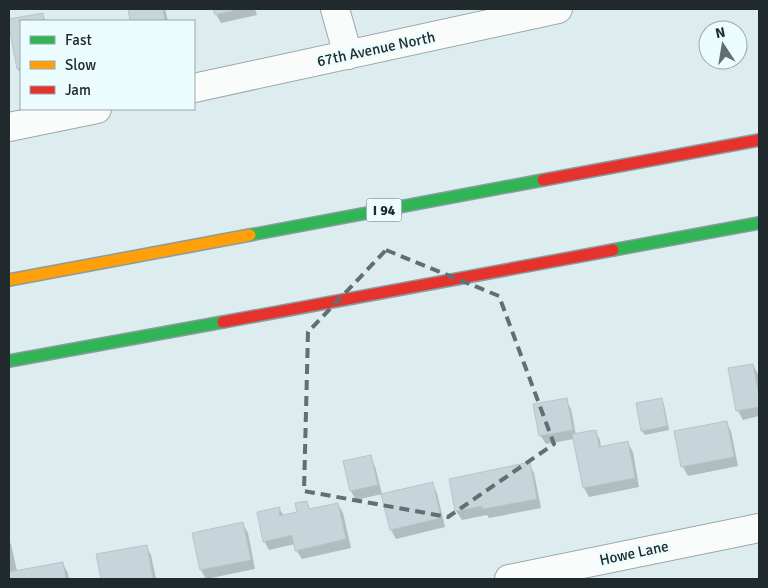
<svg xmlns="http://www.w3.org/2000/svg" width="768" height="588" viewBox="0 0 768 588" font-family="Signika,sans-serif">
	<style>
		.shadow { fill: #0003 }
		.building { fill: #c6d5da; stroke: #b9c4c7 }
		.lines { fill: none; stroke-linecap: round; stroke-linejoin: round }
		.street-casing { stroke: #9ca8aa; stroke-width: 30 }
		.fast-casing { stroke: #889d9d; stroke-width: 14 }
		.slow-casing { stroke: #889d9d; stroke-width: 14 }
		.jam-casing { stroke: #889d9d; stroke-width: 14 }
		.street { stroke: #fafcfc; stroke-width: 28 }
		.fast { stroke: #30b455; stroke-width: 11 }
		.slow { stroke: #ff9f0a; stroke-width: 11 }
		.jam { stroke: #e5322d; stroke-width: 11 }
		.marked { fill: none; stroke: #626e70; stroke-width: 4; stroke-dasharray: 10 6; stroke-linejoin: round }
		.labels { text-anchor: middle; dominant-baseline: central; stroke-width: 5; stroke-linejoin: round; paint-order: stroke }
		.shield { fill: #ebfcfe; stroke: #5d696b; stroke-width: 1 }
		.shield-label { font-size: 14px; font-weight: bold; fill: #202a2c }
		.street-label { font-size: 15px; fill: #202a2c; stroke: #ebfcfe }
	</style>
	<rect width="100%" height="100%" fill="#ddecee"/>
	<g class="shadow">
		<polygon points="129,9 165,9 168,21 131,21"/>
		<polygon points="215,9 255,9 257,15 221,23 216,14"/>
		<polygon points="42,14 46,21 21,21 21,74 18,69 9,20"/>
		<polygon points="753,365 758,374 759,381 759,416 743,420 738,411"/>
		<polygon points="566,400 571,409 576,435 595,431 600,440 601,447 628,443 633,452 639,487 589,497 584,488 574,439 546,444 540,435"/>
		<polygon points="661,400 664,404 669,430 645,435 642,431 637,404"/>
		<polygon points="726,422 731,431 738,466 688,476 683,467 676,432"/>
		<polygon points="370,457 375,466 382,494 356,500 351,491 345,462"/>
		<polygon points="529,464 534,473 541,508 489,518 487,515 462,520 456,511 450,480"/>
		<polygon points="432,484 437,493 445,527 396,539 391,530"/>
		<polygon points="306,502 311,510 338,504 343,513 351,548 302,559 296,550 295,544 269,550 264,541 279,508 284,516 299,513"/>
		<polygon points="243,524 248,533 255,569 206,579 201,570"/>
		<polygon points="9,541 11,544 17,571 63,564 68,573 69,579 11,579 10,575 9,575"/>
		<polygon points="146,546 151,555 156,579 102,579 98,555"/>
	</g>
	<g class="building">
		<polygon points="128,9 163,9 165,21 130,21"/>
		<polygon points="213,9 240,9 215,15"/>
		<polygon points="43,13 44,21 21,21 21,68 17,69 9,26 9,19"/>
		<polygon points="753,364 759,396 759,407 736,411 728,368"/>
		<polygon points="567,398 573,430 539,436 533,404"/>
		<polygon points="662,398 667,426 641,431 636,403"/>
		<polygon points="727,421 734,457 681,467 674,431"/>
		<polygon points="596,430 599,447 628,441 635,478 583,488 572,434"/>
		<polygon points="371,455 378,485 350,491 343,461"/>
		<polygon points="530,462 537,499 483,509 482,506 455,511 449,479"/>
		<polygon points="433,482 441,518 390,530 381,494"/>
		<polygon points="307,501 309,509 338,503 346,539 295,551 292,535 263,542 257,512 280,507 279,516 297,512 295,503"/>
		<polygon points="243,522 251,560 200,570 192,533"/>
		<polygon points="147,545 153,579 101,579 96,554"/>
		<polygon points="63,562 66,579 10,579 9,572"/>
	</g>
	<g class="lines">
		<defs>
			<g id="street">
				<polyline points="335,9 348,55"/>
				<polyline points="194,88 558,9"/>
				<polyline points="9,127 97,109"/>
				<polyline points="509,579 759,528"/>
			</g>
			<g id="fast">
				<polyline points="250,235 543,180"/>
				<polyline points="613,250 759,223"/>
				<polyline points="9,361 223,322"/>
			</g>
			<polyline id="slow" points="9,280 250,235"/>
			<g id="jam">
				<polyline points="543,180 759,140"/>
				<polyline points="223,322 613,250"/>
			</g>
		</defs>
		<use href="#street" class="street-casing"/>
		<use href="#fast" class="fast-casing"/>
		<use href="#slow" class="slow-casing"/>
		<use href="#jam" class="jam-casing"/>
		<use href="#street" class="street"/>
		<use href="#fast" class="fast"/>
		<use href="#slow" class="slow"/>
		<use href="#jam" class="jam"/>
	</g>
	<path class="marked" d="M 386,250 L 499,296 L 554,444 L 448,517 L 304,491 L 308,332 Z"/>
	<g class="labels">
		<rect class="shield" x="366.5" y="198.5" width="35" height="23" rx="4"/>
		<g class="shield-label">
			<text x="384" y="210">I 94</text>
		</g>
		<g class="street-label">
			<text transform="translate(376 49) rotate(-12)">67th Avenue North</text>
			<text transform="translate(634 553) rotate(-12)">Howe Lane</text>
		</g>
	</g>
	<rect width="768" height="588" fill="none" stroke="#202a2c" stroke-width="20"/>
	<rect x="20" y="20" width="175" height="90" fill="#ebfcfe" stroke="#9aa8aa"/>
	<rect x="30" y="36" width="25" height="8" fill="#30b455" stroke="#9aa8aa"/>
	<text x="65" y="45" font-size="15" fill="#202a2c">Fast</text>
	<rect x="30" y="61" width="25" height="8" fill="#ff9f0a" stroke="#9aa8aa"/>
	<text x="65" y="70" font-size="15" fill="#202a2c">Slow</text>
	<rect x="30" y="86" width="25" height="8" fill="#e5322d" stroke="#9aa8aa"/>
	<text x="65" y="95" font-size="15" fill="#202a2c">Jam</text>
	<g transform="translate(723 45) rotate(348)"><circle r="24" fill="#ebfcfe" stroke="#9aa8aa"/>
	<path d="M0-4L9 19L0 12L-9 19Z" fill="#626e70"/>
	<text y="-8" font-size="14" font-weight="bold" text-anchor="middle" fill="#202a2c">N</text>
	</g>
</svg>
